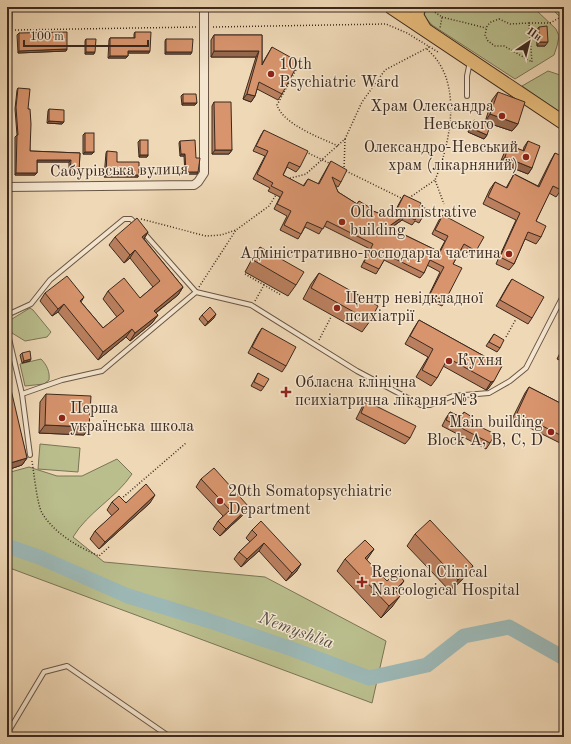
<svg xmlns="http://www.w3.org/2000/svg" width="571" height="744" viewBox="0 0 571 744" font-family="'Old Standard TT',serif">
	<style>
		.green { fill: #babe8d; stroke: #7a7456 }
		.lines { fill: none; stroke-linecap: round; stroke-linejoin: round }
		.river { stroke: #9cb8b6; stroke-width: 15 }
		.service-casing { stroke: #685544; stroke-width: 6 }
		.minor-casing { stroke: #685544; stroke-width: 10 }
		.primary-casing { stroke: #3b291e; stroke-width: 15 }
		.path { stroke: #3b291e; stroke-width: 1.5; stroke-dasharray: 1 2; stroke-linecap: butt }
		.service { stroke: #f5e6d0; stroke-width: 4 }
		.minor { stroke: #f5e6d0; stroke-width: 8 }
		.primary { stroke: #e8bc7b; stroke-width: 13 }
		.wall { fill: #b97f5e; stroke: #3b291e }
		.shaded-wall { fill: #96684c; stroke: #3b291e }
		.building { fill: #d7946d; stroke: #3b291e }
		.poi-dot { fill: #8f2418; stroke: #f5e6d0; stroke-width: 1.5 }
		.labels { text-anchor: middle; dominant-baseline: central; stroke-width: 3; stroke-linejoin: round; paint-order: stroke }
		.poi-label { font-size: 16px; fill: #3b291e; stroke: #f5e6d0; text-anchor: start }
		.street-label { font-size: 16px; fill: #3b291e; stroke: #f5e6d0 }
		.water-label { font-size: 17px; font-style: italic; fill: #534d44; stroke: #f5e6d0 }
	</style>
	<rect width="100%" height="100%" fill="#efd8b6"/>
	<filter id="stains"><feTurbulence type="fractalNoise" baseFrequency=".005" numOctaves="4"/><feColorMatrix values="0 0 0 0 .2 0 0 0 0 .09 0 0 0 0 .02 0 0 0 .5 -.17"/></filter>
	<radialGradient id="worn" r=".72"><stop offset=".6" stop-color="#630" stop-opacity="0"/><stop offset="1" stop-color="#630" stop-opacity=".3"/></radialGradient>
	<g class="green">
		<polygon points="550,7 564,7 564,21"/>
		<polygon points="430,9 536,10 556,29 559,36 557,46 554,55 515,79 432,25 424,16 425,12"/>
		<polygon points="548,71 560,75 564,80 564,115 522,86"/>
		<polygon points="30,308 33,310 51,332 47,337 25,341 12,333 7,322"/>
		<path d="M 41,359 C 47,365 50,372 49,380 L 44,384 L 25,386 L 20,364 Z"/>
		<polygon points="40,444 80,448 78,472 38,469"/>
		<path d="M 117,459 L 132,474 C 116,498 88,512 73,537 L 104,562 L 265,577 L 386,641 L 372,703 L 7,567 L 7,473 L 29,467 L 57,476 L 82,476 Z"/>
	</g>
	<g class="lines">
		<polyline class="river" points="7,546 39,557 128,596 210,621 292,649 369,678 427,665 464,636 509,627 564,658"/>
		<defs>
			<g id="service">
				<polyline points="467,96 467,76 470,62"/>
				<polyline points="196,292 251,305 357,371 421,405 430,405 453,396 489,393 510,381 526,368 564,294"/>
				<polyline points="7,315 31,304 50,280 124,219 131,219 136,224"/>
				<polyline points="7,330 22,394 30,455"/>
				<polyline points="22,394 62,380 102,371 196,292 143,232"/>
				<polyline points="7,734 44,672 67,666 170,737"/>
			</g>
			<g id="minor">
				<polyline points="7,53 8,7"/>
				<polyline points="7,187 194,185 198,182 204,173 204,7"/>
			</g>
			<g id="primary">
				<polyline points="391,7 564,123"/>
				<polyline points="418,7 417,16 424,28"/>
			</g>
		</defs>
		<use href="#service" class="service-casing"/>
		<use href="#minor" class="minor-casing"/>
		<use href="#primary" class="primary-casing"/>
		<g class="path">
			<polyline points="430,9 442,17 440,28"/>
			<polyline points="442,17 486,28"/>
			<polygon points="499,19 510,24 529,23 532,62 504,46 495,46 488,41 485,35 487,26 491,22"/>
			<polyline points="529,23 550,23 559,18 564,18"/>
			<polyline points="213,27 386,24 407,33 438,52"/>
			<polyline points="15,30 197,27"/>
			<path d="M 427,49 C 431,53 436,58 439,63 C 460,95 449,147 435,180 L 444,204"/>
			<path d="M 296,70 L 277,105 C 284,125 319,137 338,146"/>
			<polyline points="306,152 331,164"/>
			<polyline points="344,170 345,139"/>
			<polyline points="346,171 403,199"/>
			<polyline points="287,179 306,174 345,139 362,102 385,70 429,47"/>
			<polyline points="409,198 435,180"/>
			<polyline points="425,210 438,216"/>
			<polyline points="141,219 206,236 221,235 236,230 269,206 276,195"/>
			<polyline points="245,274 264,285"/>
			<polyline points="199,287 236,230"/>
			<polyline points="255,301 264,285 281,295"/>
			<polyline points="506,337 516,319"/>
			<polyline points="319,340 331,317"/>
			<path d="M 32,461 C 34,473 37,504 42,513 C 54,533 78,547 99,556 L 110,546"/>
			<polyline points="121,499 186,443"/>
		</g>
		<use href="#service" class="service"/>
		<use href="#minor" class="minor"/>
		<use href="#primary" class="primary"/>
	</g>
	<g class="wall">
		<polygon points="539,27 545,46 537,46 536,31"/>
		<polygon points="135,32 149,53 128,53 128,56 126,58 108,58 109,40 110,38 134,38 134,34"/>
		<polygon points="19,33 67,49 66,51 18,53 17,35"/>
		<polygon points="214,35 262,35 262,64 272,47 282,94 278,100 257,89 255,96 251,102 243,99 256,57 211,57 211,40"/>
		<polygon points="86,39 94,54 85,54 85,41"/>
		<polygon points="166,39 191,54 165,54 165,41"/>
		<polygon points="18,88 28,109 30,151 80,153 79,171 78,173 69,173 69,162 37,162 37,173 35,175 15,175 15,137 17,135 15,109 17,90"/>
		<polygon points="498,92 518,124 512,131 485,122 492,100"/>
		<polygon points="183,94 195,105 182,105 181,96"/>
		<polygon points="214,102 232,150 229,154 212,154 212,106"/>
		<polygon points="49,109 64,122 62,124 47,123 48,111"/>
		<polygon points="474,120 487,135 484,139 468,132 471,124"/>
		<polygon points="264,130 300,167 296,172 287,167 283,175 303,186 308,179 318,184 328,166 331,161 341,182 338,187 335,185 338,192 357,204 359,201 368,209 388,217 393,215 401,200 404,195 420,206 422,218 419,223 415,221 412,225 402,220 391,228 439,252 445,241 432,234 439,220 443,215 476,251 473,256 461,250 453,264 445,301 442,306 427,299 440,272 427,265 424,273 420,278 384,260 379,269 376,274 361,267 370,249 324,226 319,234 305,227 301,234 298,239 280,230 287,216 274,209 280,197 268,191 270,188 253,179 265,156 253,151 261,135"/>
		<polygon points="85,133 94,152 92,154 83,154 83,135"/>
		<polygon points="140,140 148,155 147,157 139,157 138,142"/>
		<polygon points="180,141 196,158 198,172 197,174 185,174 184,156 180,156 179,143"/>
		<polygon points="528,141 532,168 528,174 500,163 505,151 509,145 523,151 524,147"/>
		<polygon points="107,151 117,162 138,177 104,177 106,153"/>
		<polygon points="555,153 561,190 556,197 549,193 536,221 541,237 536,244 525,239 514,264 509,270 496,264 516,220 483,204 490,189 495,182 506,188 514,174 538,186 551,160"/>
		<polygon points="148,232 144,239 183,287 178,295 156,313 158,315 152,323 130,341 126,337 98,360 58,312 52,316 40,301 45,293 84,297 81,302 103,328 117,317 103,299 108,291 140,298 153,287 130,258 124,263 109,245 115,237"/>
		<polygon points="260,247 296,285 288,296 245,272 252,259"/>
		<polygon points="319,273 370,321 362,332 303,299 311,284"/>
		<polygon points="512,279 532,318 528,324 496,306 508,285"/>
		<polygon points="202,315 214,318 205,326 199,319"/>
		<polygon points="419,320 502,366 488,389 486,390 443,366 437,378 431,386 416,377 428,357 405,344 414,328"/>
		<polygon points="262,328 286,366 282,372 248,353 258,334"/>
		<polygon points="494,334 500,348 497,352 486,346"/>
		<polygon points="564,345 564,362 557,359"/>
		<polygon points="22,353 30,361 22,363 20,355"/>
		<polygon points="258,373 264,387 261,391 251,386"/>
		<polygon points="7,381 27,458 22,465 7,470"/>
		<polygon points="529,387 564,405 564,445 512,419 525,393"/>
		<polygon points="46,394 89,427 84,435 39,433 40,402"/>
		<polygon points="366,401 410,438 405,444 356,419 362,407"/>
		<polygon points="450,412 460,417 464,412 470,422 490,443 486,449 442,426 446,418"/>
		<polygon points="201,479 249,507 244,514 220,536 213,529 218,521 223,516 196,487"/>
		<polygon points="112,502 150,503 99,549 90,539 95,531 112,516 107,510"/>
		<polygon points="252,530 301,564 296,572 286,581 259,551 241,567 234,559 239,552 250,542 246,538"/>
		<polygon points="415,534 473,566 465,577 450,591 407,546"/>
		<polygon points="374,549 366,560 397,592 392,607 381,618 337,571 345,559"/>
	</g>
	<g class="shaded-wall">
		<polygon points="539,42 548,42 545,46 537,46"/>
		<polygon points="67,49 66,51 18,53 19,51"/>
		<polygon points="128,51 150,51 149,53 126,53"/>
		<polygon points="214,51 259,51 256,57 211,57"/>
		<polygon points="86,52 95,52 94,54 85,54"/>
		<polygon points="166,52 192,52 191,54 165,54"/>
		<polygon points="110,56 128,56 126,58 108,58"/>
		<polygon points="247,94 255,96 251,102 243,99"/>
		<polygon points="183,103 197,103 195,105 182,105"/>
		<polygon points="490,114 518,124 512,131 485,122"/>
		<polygon points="49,121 64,122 62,124 47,123"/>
		<polygon points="471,128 487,135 484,139 468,132"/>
		<polygon points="215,150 232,150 229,154 212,154"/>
		<polygon points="85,152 94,152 92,154 83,154"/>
		<polygon points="181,154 185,154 184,156 180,156"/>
		<polygon points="140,155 148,155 147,157 139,157"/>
		<polygon points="505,157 532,168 528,174 500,163"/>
		<polygon points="37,160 71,160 69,162 35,162"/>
		<polygon points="70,171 79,171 78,173 69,173"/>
		<polygon points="186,172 198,172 197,174 185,174"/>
		<polygon points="16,173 37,173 35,175 15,175"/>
		<polygon points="106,175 139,175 138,177 104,177"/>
		<polygon points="405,215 402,220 385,232 388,227"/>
		<polygon points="148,232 143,240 142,237"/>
		<polygon points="135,250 130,258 124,263 130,255"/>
		<polygon points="183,287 178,295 149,318 154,311"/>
		<polygon points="64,304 58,312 52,316 58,309"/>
		<polygon points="216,314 214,318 205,326 208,322"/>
		<polygon points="158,315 152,323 130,341 135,333"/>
		<polygon points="132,329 126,337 98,360 103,352"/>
		<polygon points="31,359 30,361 22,363 24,361"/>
		<polygon points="494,381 488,389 486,390 491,382"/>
		<polygon points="45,425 89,427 84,435 39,433"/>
		<polygon points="27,458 22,465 7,470 7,464"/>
		<polygon points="155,495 150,503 99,549 105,542"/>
		<polygon points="249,507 244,514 220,536 226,529"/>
		<polygon points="264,543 259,551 241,567 247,559"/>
		<polygon points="374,549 366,561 365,558"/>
		<polygon points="301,564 296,572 286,581 292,573"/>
		<polygon points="473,566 465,577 450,591 458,580"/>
		<polygon points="404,581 396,592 395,590"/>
		<polygon points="400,596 392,607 381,618 389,606"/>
	</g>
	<g class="building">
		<polygon points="547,26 548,42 539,42 539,27"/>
		<polygon points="67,32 67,49 19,51 19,33"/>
		<polygon points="135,32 151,32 150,51 128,51 128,56 110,56 110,38 135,38"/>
		<polygon points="214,35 262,35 262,65 272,47 299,62 282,94 259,82 255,96 247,94 259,51 214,51"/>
		<polygon points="86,39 96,39 95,52 86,52"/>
		<polygon points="166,39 193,39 192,52 166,52"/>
		<polygon points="18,88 30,89 28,109 30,109 31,124 30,151 80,153 79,171 70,171 71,160 37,160 37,173 16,173 17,135 18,135 16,107"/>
		<polygon points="498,92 525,102 518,124 490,114"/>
		<polygon points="183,94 196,94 197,103 183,103"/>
		<polygon points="214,102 231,102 232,150 215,150"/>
		<polygon points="49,109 64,110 64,122 49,121"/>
		<polygon points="474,120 490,126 487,135 471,128"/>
		<polygon points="264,130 308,151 300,167 289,162 283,175 304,186 308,179 319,184 331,161 347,170 341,182 332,177 338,192 357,204 359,201 369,207 368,209 388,217 394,215 404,195 421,203 420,206 427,209 422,218 418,215 415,220 405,215 388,227 440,252 448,236 435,230 443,215 484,237 476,251 464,244 453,264 462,268 445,301 430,294 444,267 430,260 424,273 387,255 379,269 364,262 373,244 327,221 323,229 307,222 301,234 284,225 291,211 277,204 283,192 271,186 273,183 257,174 268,151 256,146"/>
		<rect x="85" y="133" width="9" height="19"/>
		<rect x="140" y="140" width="8" height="15"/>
		<polygon points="195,140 196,158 200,158 198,172 186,172 185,154 181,154 180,141"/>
		<polygon points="528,141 540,146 532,168 505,157 509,145 524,151"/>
		<polygon points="107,151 117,152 117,162 139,162 139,175 106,175"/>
		<polygon points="555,153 564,157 564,184 561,190 553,186 536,221 546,226 541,237 528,232 514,264 500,257 520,213 488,197 495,182 507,188 514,174 539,187"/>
		<polygon points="137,218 148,232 142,237 183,287 154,311 158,315 135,333 132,329 103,352 64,304 58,309 45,293 67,276 84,297 80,301 103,328 124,311 108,291 124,278 140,298 160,281 135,250 130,255 115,237"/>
		<polygon points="260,247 304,272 296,285 253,260"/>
		<polygon points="319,273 378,306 370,321 311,288"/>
		<polygon points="512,279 544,297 532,318 500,300"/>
		<polygon points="210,307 216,314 208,322 202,315"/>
		<polygon points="419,320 502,366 494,381 491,382 448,358 437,378 422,370 433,349 410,336"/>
		<polygon points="262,328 296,347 286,366 252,347"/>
		<polygon points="494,334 504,340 500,348 489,342"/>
		<polygon points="564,347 564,354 561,353"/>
		<polygon points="30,351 31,359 24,361 22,353"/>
		<polygon points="258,373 269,379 264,387 254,382"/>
		<polygon points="7,381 9,381 27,458 7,464 7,448 9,447 7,438"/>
		<polygon points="529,387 564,405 564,437 517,413"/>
		<polygon points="46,394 91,396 89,427 45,425"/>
		<polygon points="366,401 416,426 410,438 361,413"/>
		<polygon points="450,412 461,417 464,412 472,417 470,422 495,434 490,443 446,420"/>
		<polygon points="214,468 249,507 226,529 218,521 230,510 201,479"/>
		<polygon points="146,484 155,495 105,542 95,531 119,509 112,502 119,496 126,503"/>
		<polygon points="430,520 473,566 458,580 415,534"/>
		<polygon points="261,521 301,564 292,573 264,543 247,559 239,552 257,535 252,530"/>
		<polygon points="365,540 374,549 365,558 387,581 397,572 404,581 395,590 400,596 389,606 345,559"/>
	</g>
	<g class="poi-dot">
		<circle cx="271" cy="74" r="4"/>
		<circle cx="502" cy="116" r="4"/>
		<circle cx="526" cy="157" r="4"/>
		<circle cx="342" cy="222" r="4"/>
		<circle cx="509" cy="254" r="4"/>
		<circle cx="337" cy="308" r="4"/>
		<circle cx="449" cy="361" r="4"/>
		<path d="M284 386h4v4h4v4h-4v4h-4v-4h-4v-4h4z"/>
		<circle cx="62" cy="418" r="4"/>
		<circle cx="551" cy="432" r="4"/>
		<circle cx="220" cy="501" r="4"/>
		<path d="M360 576h4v4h4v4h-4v4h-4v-4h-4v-4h4z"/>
	</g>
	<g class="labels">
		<g class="poi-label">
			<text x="279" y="65">10th<tspan x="279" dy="18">Psychiatric Ward</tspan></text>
			<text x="494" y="107" text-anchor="end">Храм Олександра<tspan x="494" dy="18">Невського</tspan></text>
			<text x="518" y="148" text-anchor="end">Олександро-Невський<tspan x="518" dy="18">храм (лікарняний)</tspan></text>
			<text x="350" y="213">Old administrative<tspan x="350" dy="18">building</tspan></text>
			<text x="501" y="254" text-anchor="end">Адміністративно-господарча частина</text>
			<text x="345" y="299">Центр невідкладної<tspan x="345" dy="18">психіатрії</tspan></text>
			<text x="457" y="361">Кухня</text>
			<text x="295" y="383">Обласна клінічна<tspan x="295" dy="18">психіатрична лікарня №3</tspan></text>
			<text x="70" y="409">Перша<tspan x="70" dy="18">українська школа</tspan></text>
			<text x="543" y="423" text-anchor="end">Main building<tspan x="543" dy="18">Block A, B, C, D</tspan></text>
			<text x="228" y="492">20th Somatopsychiatric<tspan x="228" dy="18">Department</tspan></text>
			<text x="371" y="573">Regional Clinical<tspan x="371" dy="18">Narcological Hospital</tspan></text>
		</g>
		<g class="street-label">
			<text transform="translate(119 171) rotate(-1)">Сабурівська вулиця</text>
		</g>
		<g class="water-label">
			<text transform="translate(296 631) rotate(20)">Nemyshlia</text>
		</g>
	</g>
	<rect width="571" height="744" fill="none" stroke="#efd8b6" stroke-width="24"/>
	<rect x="8" y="8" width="555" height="728" fill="none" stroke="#3b291e" stroke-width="2"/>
	<rect x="12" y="12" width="547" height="720" fill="none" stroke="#3b291e"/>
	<g transform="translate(529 42) rotate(35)" stroke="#f5e6d0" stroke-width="3" paint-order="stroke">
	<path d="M0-3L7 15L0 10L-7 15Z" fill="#3b291e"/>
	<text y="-6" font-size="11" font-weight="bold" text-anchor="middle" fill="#3b291e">Пн</text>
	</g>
	<path d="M24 40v6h124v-6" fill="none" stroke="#3b291e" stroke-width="2"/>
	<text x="30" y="40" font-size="12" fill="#3b291e" stroke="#f5e6d0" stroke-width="3" paint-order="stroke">100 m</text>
	<rect width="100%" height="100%" filter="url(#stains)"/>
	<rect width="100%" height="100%" fill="url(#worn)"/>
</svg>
